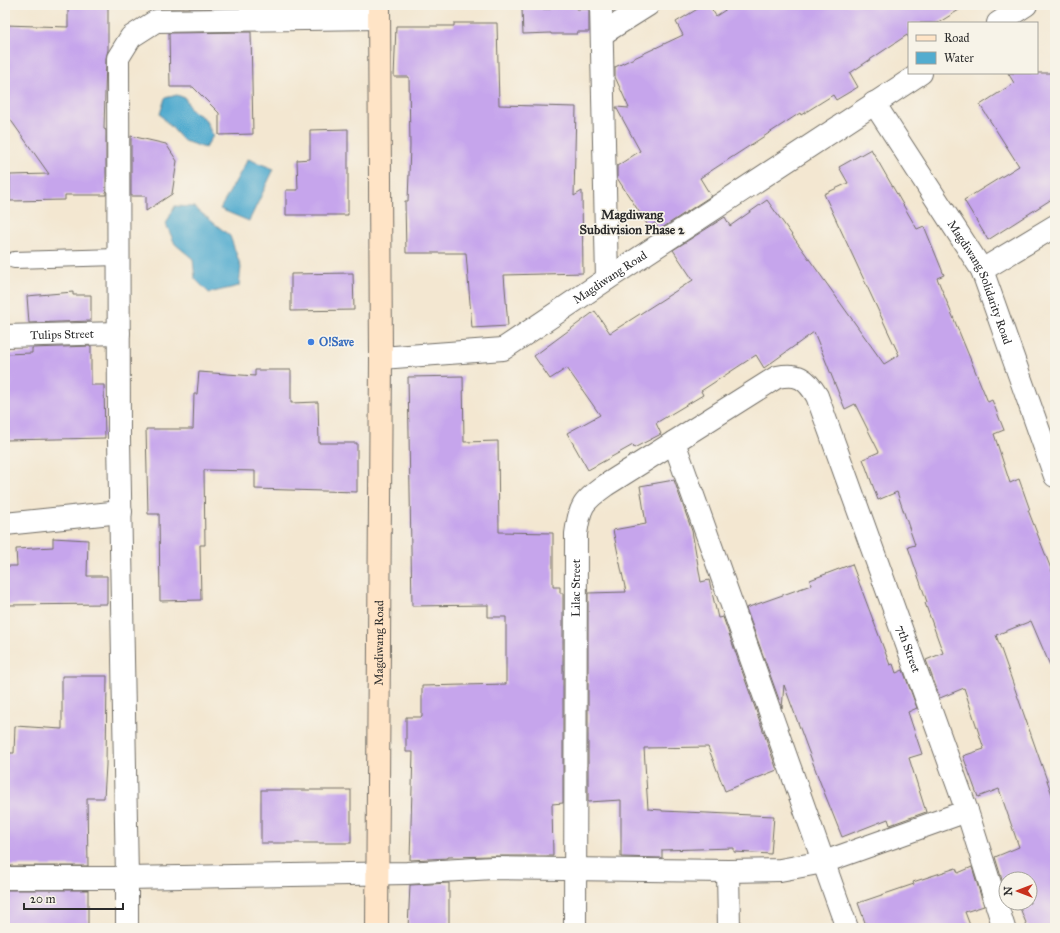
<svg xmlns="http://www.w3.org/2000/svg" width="1060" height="933" font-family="'IM FELL Great Primer',serif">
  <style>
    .water { fill: #52accf; stroke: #3e6c7d }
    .building { fill: #c6a5ec }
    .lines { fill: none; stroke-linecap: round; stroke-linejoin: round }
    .service-casing { stroke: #716d65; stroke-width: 18 }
    .minor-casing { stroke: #716d65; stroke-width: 24 }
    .tertiary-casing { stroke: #716d65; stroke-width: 24 }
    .secondary-casing { stroke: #716d65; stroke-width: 24 }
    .service { stroke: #fff; stroke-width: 16 }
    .minor { stroke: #fff; stroke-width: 22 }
    .tertiary { stroke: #fff; stroke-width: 22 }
    .secondary { stroke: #ffe4c6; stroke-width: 22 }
    .shop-dot { fill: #3f7fe0; stroke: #f7f3e8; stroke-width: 1.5 }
    .labels { text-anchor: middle; stroke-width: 3.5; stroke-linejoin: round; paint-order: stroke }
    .street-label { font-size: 12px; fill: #2b2b2b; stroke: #f7f3e8 }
    .shop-label { font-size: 12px; font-weight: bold; fill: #366cbe; stroke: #f7f3e8; text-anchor: start }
    .neighbourhood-label { font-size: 13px; font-weight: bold; fill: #2b2b2b; stroke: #f7f3e8 }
  </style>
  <rect width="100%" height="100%" fill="#f7f3e8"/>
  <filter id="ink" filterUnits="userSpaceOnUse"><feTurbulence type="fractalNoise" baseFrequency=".025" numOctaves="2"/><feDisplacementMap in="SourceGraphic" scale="8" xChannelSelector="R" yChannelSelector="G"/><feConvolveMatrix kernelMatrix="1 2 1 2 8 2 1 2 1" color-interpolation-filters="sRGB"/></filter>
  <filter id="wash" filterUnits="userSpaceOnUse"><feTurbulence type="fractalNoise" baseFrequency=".012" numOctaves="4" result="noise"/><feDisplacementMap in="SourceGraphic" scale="16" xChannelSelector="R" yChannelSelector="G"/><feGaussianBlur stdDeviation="0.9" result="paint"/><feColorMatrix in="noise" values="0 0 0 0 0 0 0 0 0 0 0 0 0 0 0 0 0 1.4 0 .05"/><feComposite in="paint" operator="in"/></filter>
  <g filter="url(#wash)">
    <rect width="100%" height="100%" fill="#f3e7d1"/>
    <!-- water -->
    <g class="water">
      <polygon points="177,95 185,98 191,110 205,119 213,136 205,148 184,141 163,118 160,114 165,98"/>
      <polygon points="248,159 274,169 249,221 220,209"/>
      <polygon points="175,206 194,207 230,236 241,267 239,286 209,293 195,279 193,259 175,244 166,224"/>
    </g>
    <g id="blocks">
      <!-- building -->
      <g class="building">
        <polygon points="68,5 108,5 108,50 106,58 104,129 106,130 106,195 65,195 65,200 10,201 10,175 49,174 5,112 5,25 68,27"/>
        <polygon points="169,5 251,5 251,7 169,8"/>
        <polygon points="551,5 577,5 577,9 589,9 589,32 577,32 577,34 551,34 551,33 523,34 522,9 551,9"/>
        <polygon points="704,5 709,5 716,16 733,5 967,5 938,23 909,23 909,38 907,35 850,73 858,87 836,100 833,95 801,115 800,113 700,178 711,196 659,230 655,223 649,227 617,178 617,166 640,151 616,107 629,108 615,77 615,67 683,35 676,22"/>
        <polygon points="454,23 497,23 499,105 576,107 574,196 582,191 583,273 504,275 508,326 472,328 466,253 406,253 405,201 408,201 410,146 409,77 394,77 396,26 454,26"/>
        <polygon points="251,32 253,134 219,135 219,113 193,87 170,87 169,33"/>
        <polygon points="1008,73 1055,73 1055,197 988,240 964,200 1019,166 980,105 1014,83"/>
        <polygon points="348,129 348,215 286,215 286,190 298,190 297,160 310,159 310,130"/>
        <polygon points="131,136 166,144 177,161 172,194 146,211 146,196 131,196"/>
        <polygon points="871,149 917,229 924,226 944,275 937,278 988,402 992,400 1004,430 994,434 1010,483 1019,479 1030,510 1028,510 1055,579 1055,677 1031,621 996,635 1055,803 1055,928 1028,928 1018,903 1030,903 1030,879 1006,879 1006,893 995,857 1019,847 999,789 978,797 963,756 984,749 964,688 940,698 926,660 943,653 925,603 927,602 908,547 915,545 897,492 878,500 863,459 879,452 855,404 845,409 814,332 764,368 756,355 701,391 703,395 656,423 661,434 634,448 633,445 588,470 567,433 600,415 567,368 550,379 534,356 595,311 610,333 693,280 673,250 725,217 730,226 767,200 884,364 899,355 824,194 848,183 839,167"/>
        <polygon points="353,273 354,310 291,311 291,274"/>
        <polygon points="73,292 73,295 91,295 91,321 29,323 27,296"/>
        <polygon points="91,346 91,385 104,385 105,438 6,440 5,354 32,353 32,348"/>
        <polygon points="255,370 291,370 291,403 318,402 319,443 357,443 357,492 255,489 255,471 204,470 205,545 200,545 201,600 160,601 159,514 148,514 146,429 193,429 194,394 197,394 199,372 255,376"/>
        <polygon points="463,376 464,442 498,441 499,532 553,533 553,587 560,587 560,593 563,593 563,803 552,804 553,856 492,856 448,857 448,858 410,860 413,752 406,752 406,717 422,717 422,686 506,684 506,617 488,617 488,605 412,606 408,377"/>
        <polygon points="674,480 692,531 701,582 709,580 718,618 723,617 777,770 725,791 708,747 644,748 648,809 662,810 662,811 774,816 771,854 734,852 734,848 662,850 662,858 621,857 621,800 588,802 588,593 626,592 613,530 646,524 640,486"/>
        <polygon points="53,538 88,540 87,576 107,576 107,604 5,605 5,566 17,566 16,549 53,547"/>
        <polygon points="852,564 890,665 893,664 896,673 903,670 917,708 908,712 922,754 909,758 926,812 890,825 888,819 842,837 820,782 784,685 782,708 746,608 811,585 810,580"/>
        <polygon points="62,676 107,676 106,765 104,798 87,798 88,866 5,866 5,753 14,753 15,726 62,729"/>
        <rect x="261" y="790" width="90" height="53"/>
        <polygon points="972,867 984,906 965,912 971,928 867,928 858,903 914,884 913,882 956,868 958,873"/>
        <polygon points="449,883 449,928 408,928 410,885"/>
        <rect x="5" y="890" width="83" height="38"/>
      </g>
    </g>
  </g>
  <g filter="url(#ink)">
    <use href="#blocks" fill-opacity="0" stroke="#716d65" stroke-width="1"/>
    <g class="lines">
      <!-- service casing -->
      <g class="service-casing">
        <polyline id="service" points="14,260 118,257"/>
      </g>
      <!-- minor casing -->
      <g class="minor-casing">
        <g id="minor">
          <polyline points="601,5 607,279"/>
          <polyline points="602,34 648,5"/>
          <polyline points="982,270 1055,226"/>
          <path id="s1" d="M5,336L119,333"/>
          <polyline points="674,442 847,928"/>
          <polyline points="5,524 121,512"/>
          <polyline points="728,871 729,928"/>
          <polyline points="5,878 127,878 407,873 493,868 728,871 780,870 824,862 967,811"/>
          <polyline points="127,928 127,878 119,439 118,58 131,37 156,21 379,18"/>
          <path id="s2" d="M575,928L576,534C580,506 582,502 606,485L777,377C798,373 806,378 817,396L967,811L1004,928"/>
        </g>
      </g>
      <!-- tertiary casing -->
      <g class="tertiary-casing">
        <g id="tertiary">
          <polyline points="998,23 1026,5"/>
          <path id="s3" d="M874,103L982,270L1055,476"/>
          <path id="s4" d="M381,358L503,349L607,279L921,73"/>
        </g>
      </g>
      <!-- secondary casing -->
      <g class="secondary-casing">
        <g id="secondary">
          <path id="s5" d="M377,928L381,358L379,5"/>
        </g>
      </g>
      <!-- service -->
      <use href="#service" class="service"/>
      <!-- minor -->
      <use href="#minor" class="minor"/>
      <!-- tertiary -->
      <use href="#tertiary" class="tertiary"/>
      <!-- secondary -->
      <use href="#secondary" class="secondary"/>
    </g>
  </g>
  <!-- markers -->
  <circle class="shop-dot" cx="311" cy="342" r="4"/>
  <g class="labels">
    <!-- street labels -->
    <g class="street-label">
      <text dy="4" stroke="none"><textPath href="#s4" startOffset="251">Magdiwang Road</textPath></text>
      <text dy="4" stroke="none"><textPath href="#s3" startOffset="209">Magdiwang Solidarity Road</textPath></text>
      <text dy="4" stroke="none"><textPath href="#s1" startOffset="57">Tulips Street</textPath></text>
      <text dy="4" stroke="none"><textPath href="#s2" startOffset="340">Lilac Street</textPath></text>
      <text dy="4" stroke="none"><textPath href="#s5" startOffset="285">Magdiwang Road</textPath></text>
      <text dy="4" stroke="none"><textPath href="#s2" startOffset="974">7th Street</textPath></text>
    </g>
    <!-- shop labels -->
    <g class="shop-label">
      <text x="319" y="346">O!Save</text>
    </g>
    <!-- neighbourhood labels -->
    <g class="neighbourhood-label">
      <text x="632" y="219">Magdiwang<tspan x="632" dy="15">Subdivision Phase 2</tspan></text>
    </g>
  </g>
  <!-- margin -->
  <rect width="1060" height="933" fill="none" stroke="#f7f3e8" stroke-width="20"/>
  <!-- legend -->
  <rect x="908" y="22" width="130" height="52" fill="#f7f3e8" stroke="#a5a39c"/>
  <rect x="916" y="35" width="20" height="6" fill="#ffe4c6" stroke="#a5a39c"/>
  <text x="944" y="42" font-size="12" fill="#2b2b2b">Road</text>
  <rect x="916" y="52" width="20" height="12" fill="#52accf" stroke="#a5a39c"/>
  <text x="944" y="62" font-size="12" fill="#2b2b2b">Water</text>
  <!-- north arrow -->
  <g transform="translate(1018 891) rotate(270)"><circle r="19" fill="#f7f3e8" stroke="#a5a39c"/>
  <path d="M0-3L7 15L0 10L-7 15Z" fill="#c8321e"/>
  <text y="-6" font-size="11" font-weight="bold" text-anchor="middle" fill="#2b2b2b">N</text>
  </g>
  <!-- scale -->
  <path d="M24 903v6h99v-6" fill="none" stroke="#2b2b2b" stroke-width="2"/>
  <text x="30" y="903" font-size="12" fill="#2b2b2b" stroke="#f7f3e8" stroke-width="3" paint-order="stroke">20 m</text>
</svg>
